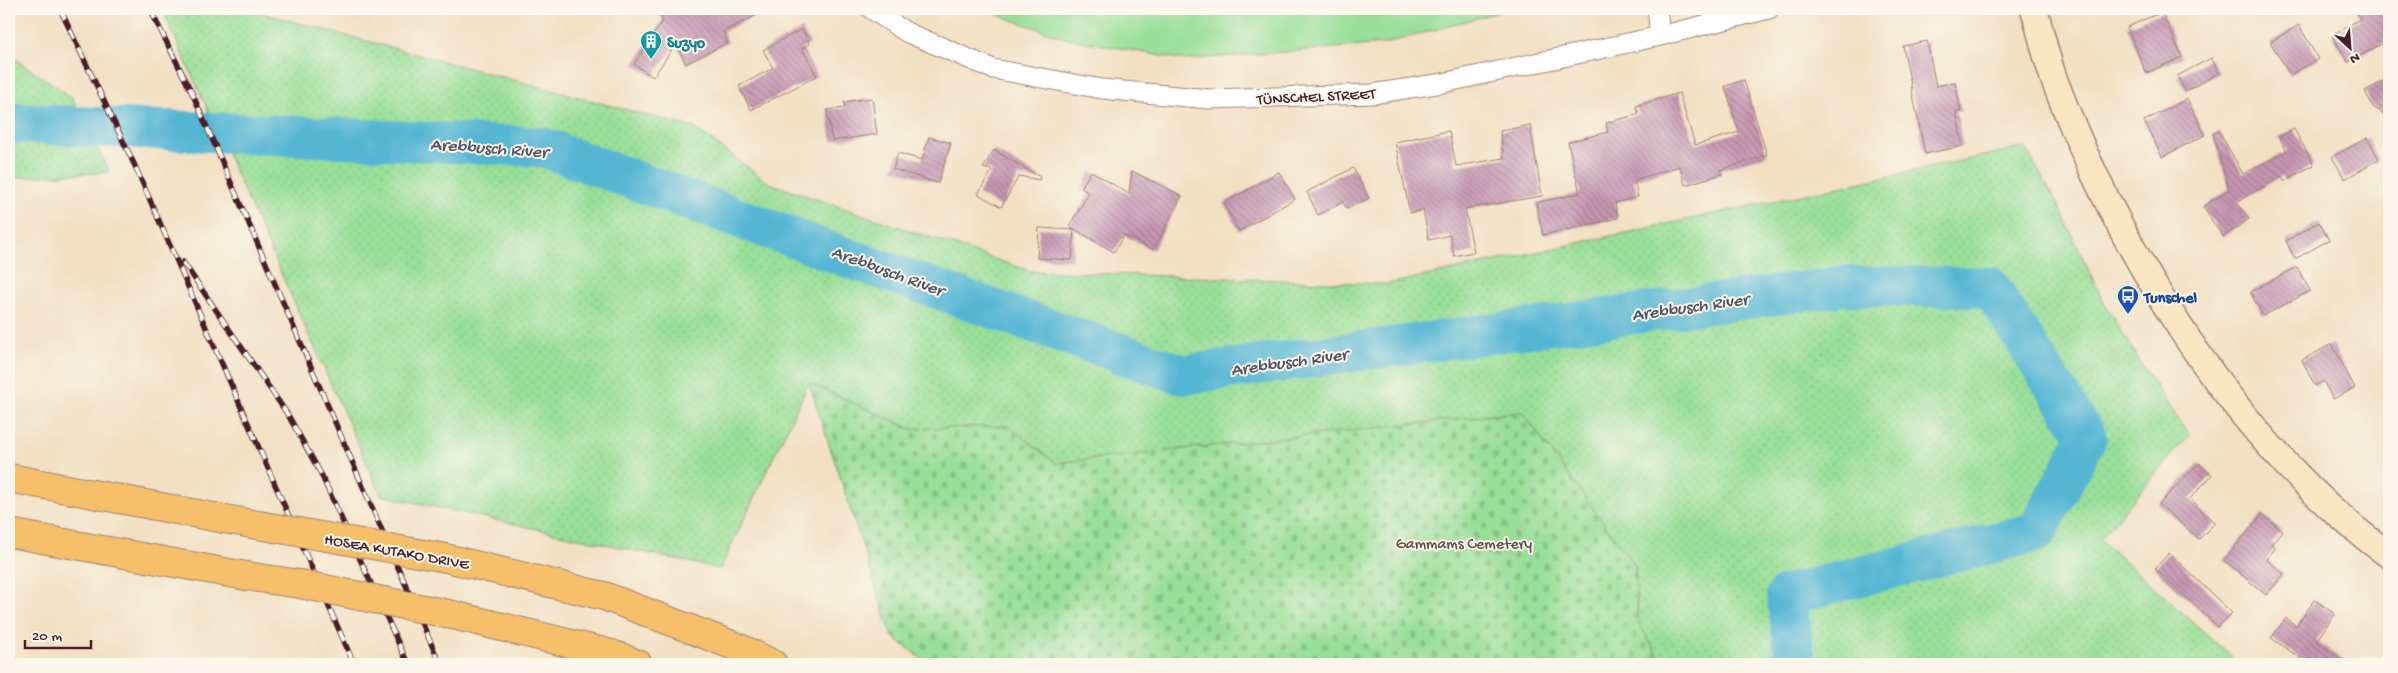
<svg xmlns="http://www.w3.org/2000/svg" width="2398" height="673" font-family="'Gochi Hand',sans-serif">
  <style>
    .grass { fill: url(#grass-dots); stroke: #727f62 }
    .cemetery { fill: url(#cemetery-stones); stroke: #727f62 }
    .garden { fill: #99df98; stroke: #727f62 }
    .lines { fill: none; stroke-linecap: round; stroke-linejoin: round }
    .river { stroke: #55b6d4; stroke-width: 40 }
    .building { fill: url(#building-back-hatch) }
    .street-casing { stroke: #9e8076; stroke-width: 21 }
    .secondary-casing { stroke: #9e8076; stroke-width: 29 }
    .primary-casing { stroke: #9e8076; stroke-width: 30 }
    .street { stroke: #fff; stroke-width: 19 }
    .secondary { stroke: #fbe6c4; stroke-width: 26 }
    .primary { stroke: #f6c06b; stroke-width: 28 }
    .rail-casing { stroke: #4a1f2b; stroke-width: 5.5 }
    .rail { stroke: #fbf7ec; stroke-width: 4; stroke-dasharray: 11; stroke-linecap: butt }
    .primary-bridge-casing { stroke: #9e8076; stroke-width: 30; stroke-linecap: butt }
    .primary-bridge { stroke: #f6c06b; stroke-width: 28 }
    .labels { text-anchor: middle; stroke-width: 4; stroke-linejoin: round; paint-order: stroke }
    .culture-label { font-size: 16px; font-weight: bold; fill: #0d838f; stroke: #fbf7ec; text-anchor: start }
    .street-label { font-size: 16px; fill: #4a1f2b; stroke: #fbf7ec }
    .transit-label { font-size: 16px; font-weight: bold; fill: #164399; stroke: #fbf7ec; text-anchor: start }
    .park-label { font-size: 16px; fill: #5e4f46; stroke: #fbf7ec }
    .water-label { font-size: 18px; font-style: italic; fill: #4e5466; stroke: #fbf7ec }
  </style>
  <defs>
    <pattern id="grass-dots" width="8" height="8" patternUnits="userSpaceOnUse" patternTransform="scale(1.25)"><rect width="8" height="8" fill="#99df98"/><path d="M2 2h.1M6 6h.1" fill="none" stroke="#85bf83" stroke-width="1.8" stroke-linecap="round"/></pattern>
    <pattern id="cemetery-stones" width="16" height="16" patternUnits="userSpaceOnUse" patternTransform="scale(1.25)"><rect width="16" height="16" fill="#99df98"/><path d="M2 7V4a2 2 0 0 1 4 0v3zM10 15v-3a2 2 0 0 1 4 0v3z" fill="#85bf83"/></pattern>
    <pattern id="building-back-hatch" width="6" height="6" patternUnits="userSpaceOnUse" patternTransform="scale(1.25)"><rect width="6" height="6" fill="#c595b1"/><path d="M-1 5l2 2M0 0l6 6M5-1l2 2" fill="none" stroke="#a27990"/></pattern>
  </defs>
  <rect width="100%" height="100%" fill="#fbf7ec"/>
  <filter id="ink" filterUnits="userSpaceOnUse"><feTurbulence type="fractalNoise" baseFrequency=".02" numOctaves="2"/><feDisplacementMap in="SourceGraphic" scale="10" xChannelSelector="R" yChannelSelector="G"/><feConvolveMatrix kernelMatrix="1 2 1 2 8 2 1 2 1" color-interpolation-filters="sRGB"/></filter>
  <filter id="wash" filterUnits="userSpaceOnUse"><feTurbulence type="fractalNoise" baseFrequency=".0096" numOctaves="4" result="noise"/><feDisplacementMap in="SourceGraphic" scale="20" xChannelSelector="R" yChannelSelector="G"/><feGaussianBlur stdDeviation="1.12" result="paint"/><feColorMatrix in="noise" values="0 0 0 0 0 0 0 0 0 0 0 0 0 0 0 0 0 1.4 0 .05"/><feComposite in="paint" operator="in"/></filter>
  <g filter="url(#wash)">
    <rect width="100%" height="100%" fill="#f2e0c2"/>
    <!-- grass -->
    <g class="grass">
      <polygon points="162,9 246,9 695,128 769,183 1030,271 1388,284 2025,147 2060,209 2104,303 2146,372 2189,435 2100,539 2240,664 1663,664 1638,622 1635,566 1522,412 1056,463 1008,426 911,429 809,383 720,569 381,495"/>
      <polygon points="9,55 72,97 109,172 9,178"/>
    </g>
    <!-- cemetery -->
    <polygon class="cemetery" points="809,383 911,429 1008,426 1056,463 1522,412 1635,566 1638,622 1663,664 928,664 892,636"/>
    <!-- garden -->
    <polygon class="garden" points="981,9 1509,9 1384,44 1184,60 1065,38"/>
    <g class="lines">
      <!-- river -->
      <polyline class="river" points="9,123 543,147 862,263 1183,375 1843,286 1990,287 2087,437 2037,532 1786,595 1796,664"/>
    </g>
    <g id="blocks">
      <!-- building -->
      <g class="building">
        <polygon points="655,9 769,9 723,32 728,42 686,64 676,44 653,77 634,64 663,20"/>
        <polygon points="2355,9 2385,9 2389,17 2389,40 2348,62 2332,35 2360,19"/>
        <polygon points="2162,12 2182,57 2146,73 2127,27"/>
        <polygon points="2299,25 2318,59 2290,75 2270,42"/>
        <polygon points="802,29 810,44 802,48 817,76 751,110 739,86 773,68 763,50"/>
        <polygon points="1927,41 1936,86 1955,82 1961,111 1956,112 1963,146 1925,154 1903,46"/>
        <polygon points="2211,58 2219,73 2186,91 2177,76"/>
        <polygon points="2389,78 2389,117 2373,107 2365,91"/>
        <polygon points="1744,80 1767,155 1720,170 1722,174 1685,185 1680,166 1634,180 1638,197 1615,203 1618,218 1543,235 1536,203 1580,193 1568,142 1608,132 1606,123 1639,114 1636,106 1679,93 1695,145 1739,132 1725,86"/>
        <polygon points="872,98 877,134 832,141 827,110 845,108 844,102"/>
        <polygon points="2187,99 2205,135 2162,157 2144,121"/>
        <polygon points="1530,125 1542,196 1465,209 1474,252 1454,256 1450,235 1429,240 1423,210 1410,213 1395,142 1449,131 1456,166 1504,158 1500,131"/>
        <polygon points="2294,129 2314,165 2284,181 2282,176 2237,202 2249,219 2223,237 2203,207 2229,189 2213,134 2219,131 2243,174 2287,151 2279,137"/>
        <polygon points="929,137 951,143 938,183 893,169 898,153 922,160"/>
        <polygon points="2367,138 2379,159 2345,179 2332,157"/>
        <polygon points="994,150 1040,177 1039,180 1019,176 1001,207 978,194 992,170 983,168"/>
        <polygon points="1353,168 1369,198 1347,209 1343,202 1318,215 1307,192"/>
        <polygon points="1091,171 1129,194 1132,171 1182,196 1153,250 1124,235 1114,252 1069,226 1089,193 1081,188"/>
        <polygon points="1279,172 1295,199 1239,231 1224,203"/>
        <polygon points="2319,222 2329,240 2295,259 2286,241"/>
        <polygon points="1039,228 1074,230 1072,260 1037,258"/>
        <polygon points="2297,267 2310,291 2263,316 2250,292"/>
        <polygon points="2332,344 2355,388 2333,399 2323,381 2315,386 2302,360"/>
        <polygon points="2199,463 2212,475 2190,499 2215,523 2199,539 2159,504"/>
        <polygon points="2262,514 2282,531 2271,544 2276,548 2266,559 2284,574 2266,595 2224,560"/>
        <polygon points="2169,553 2232,613 2218,627 2155,568"/>
        <polygon points="2315,600 2335,614 2316,641 2348,664 2309,664 2271,638 2286,618 2296,626"/>
      </g>
    </g>
  </g>
  <g filter="url(#ink)">
    <use href="#blocks" fill-opacity="0" stroke="#9e8076" stroke-width="1"/>
    <g class="lines">
      <!-- street casing -->
      <g class="street-casing">
        <g id="street">
          <polyline points="871,9 906,32 993,69 1102,89 1209,99 1372,94 1443,83 1660,36 1769,9"/>
          <polyline points="1657,9 1660,36"/>
        </g>
      </g>
      <!-- secondary casing -->
      <g class="secondary-casing">
        <path id="secondary" d="M2034,9C2041,33 2046,58 2055,82C2121,254 2237,446 2389,555"/>
      </g>
      <!-- primary casing -->
      <g class="primary-casing">
        <g id="primary">
          <polyline points="9,478 224,519"/>
          <polyline points="9,533 246,576"/>
          <polyline points="446,558 604,596 740,648 773,664"/>
          <polyline points="453,615 612,654 638,664"/>
        </g>
      </g>
      <!-- street -->
      <use href="#street" class="street"/>
      <!-- secondary -->
      <use href="#secondary" class="secondary"/>
      <!-- primary -->
      <use href="#primary" class="primary"/>
      <!-- rail casing -->
      <g class="rail-casing">
        <g id="rail">
          <polyline points="60,9 135,166 354,664"/>
          <polyline points="150,9 193,95 440,664"/>
          <polyline points="183,262 288,415 321,474 408,664"/>
        </g>
      </g>
      <!-- rail -->
      <use href="#rail" class="rail"/>
      <!-- primary-bridge casing -->
      <g class="primary-bridge-casing">
        <g id="primary-bridge">
          <polyline points="224,519 446,558"/>
          <polyline points="246,576 300,584 453,615"/>
        </g>
      </g>
      <!-- primary-bridge -->
      <use href="#primary-bridge" class="primary-bridge"/>
    </g>
  </g>
  <!-- icons -->
  <defs>
    <g id="building-pin" transform="scale(1.125)"><path d="M0 17L-7.5 6A9.5 9.5 0 1 1 7.5 6Z" fill="#0f9aa8" stroke="#fbf7ec"/><path d="M-4-6H4V6H1V3H-1V6H-4ZM-2.5-4.3h1.7v1.8h-1.7ZM.8-4.3h1.7v1.8H.8ZM-2.5-1h1.7V.8h-1.7ZM.8-1h1.7V.8H.8Z" fill="#fff"/></g>
    <g id="bus-pin" transform="scale(1.125)"><path d="M0 17L-7.5 6A9.5 9.5 0 1 1 7.5 6Z" fill="#1a4fb4" stroke="#fbf7ec"/><path d="M-5-6H5V4H4V6H2V4H-2V6H-4V4H-5ZM-3.5-4V0h7V-4ZM-3.5 1.2v1.5H-2V1.2ZM2 1.2v1.5H3.5V1.2Z" fill="#fff"/></g>
  </defs>
  <g fill-rule="evenodd">
    <use href="#building-pin" x="651" y="41"/>
    <use href="#bus-pin" x="2128" y="296"/>
  </g>
  <g class="labels">
    <!-- culture labels -->
    <g class="culture-label">
      <text x="667" y="47">Suzyo</text>
    </g>
    <!-- street labels -->
    <g class="street-label">
      <text transform="translate(1316 95) rotate(-3)" y="6">TÜNSCHEL STREET</text>
      <text transform="translate(397 550) rotate(10)" y="6">HOSEA KUTAKO DRIVE</text>
    </g>
    <!-- transit labels -->
    <g class="transit-label">
      <text x="2144" y="302">Tunschel</text>
    </g>
    <!-- park labels -->
    <g class="park-label">
      <text x="1464" y="548">Gammams Cemetery</text>
    </g>
    <!-- water labels -->
    <g class="water-label">
      <text transform="translate(489 147) rotate(4)" y="6">Arebbusch River</text>
      <text transform="translate(888 270) rotate(20)" y="6">Arebbusch River</text>
      <text transform="translate(1690 306) rotate(-8)" y="6">Arebbusch River</text>
      <text transform="translate(1289 361) rotate(-8)" y="6">Arebbusch River</text>
    </g>
  </g>
  <!-- margin -->
  <rect width="2398" height="673" fill="none" stroke="#fbf7ec" stroke-width="30"/>
  <!-- north arrow -->
  <g transform="translate(2350 48) rotate(154)" stroke="#fbf7ec" stroke-width="4" paint-order="stroke">
  <path d="M0-4L9 19L0 12L-9 19Z" fill="#4a1f2b"/>
  <text y="-8" font-size="14" font-weight="bold" text-anchor="middle" fill="#4a1f2b">N</text>
  </g>
  <!-- scale -->
  <path d="M25 640v8h66v-8" fill="none" stroke="#4a1f2b" stroke-width="2.5"/>
  <text x="32" y="640" font-size="15" fill="#4a1f2b" stroke="#fbf7ec" stroke-width="4" paint-order="stroke">20 m</text>
</svg>
